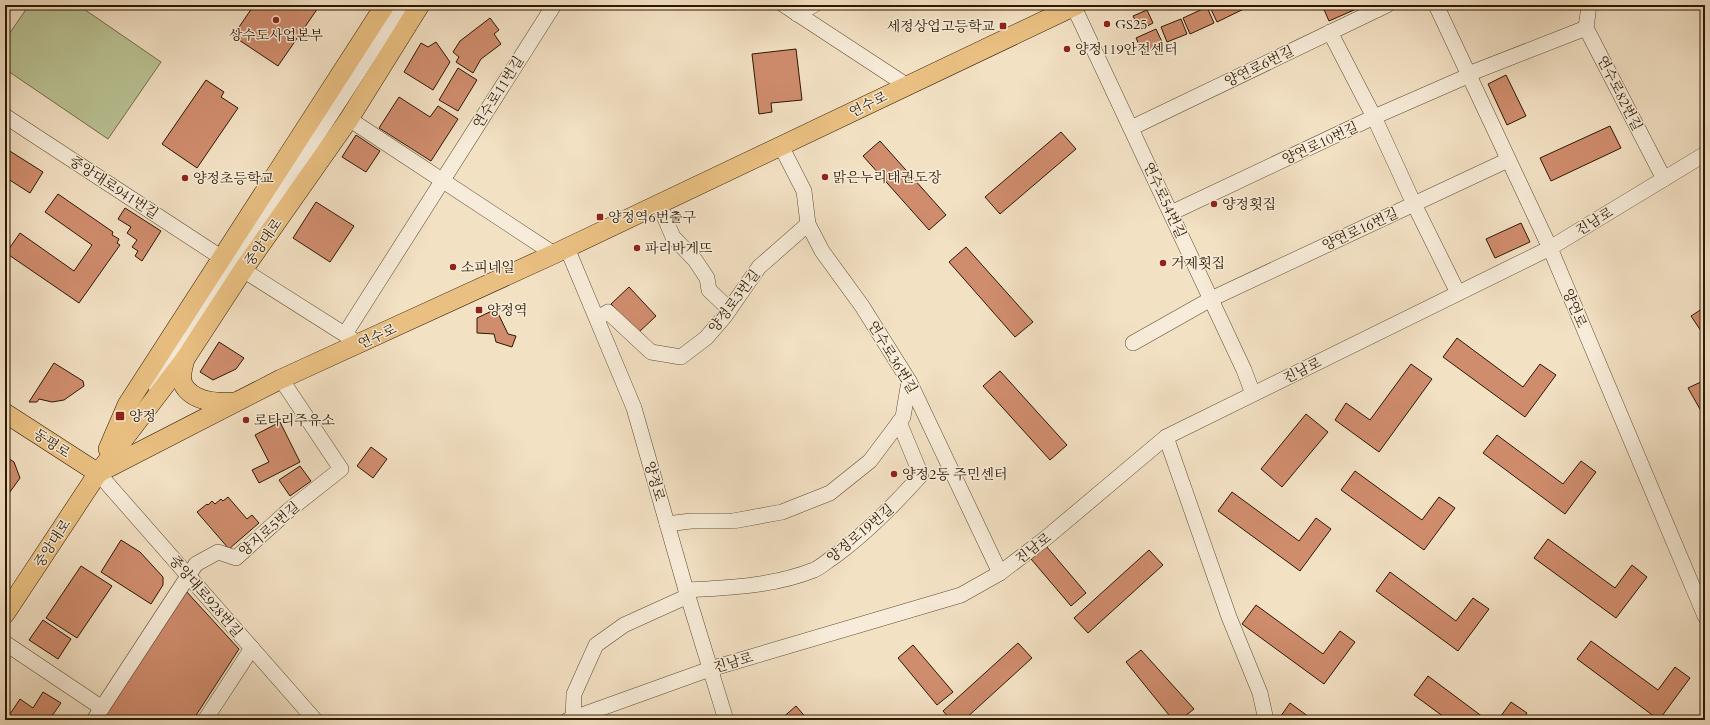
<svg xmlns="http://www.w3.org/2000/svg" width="1710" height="725" font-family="Cardo,'Noto Serif KR',serif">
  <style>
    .green { fill: #bac395; stroke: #736e4a }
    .building { fill: #d08d6e; stroke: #2c1800 }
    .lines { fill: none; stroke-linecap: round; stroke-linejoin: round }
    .minor-casing { stroke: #5e4a31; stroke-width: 16 }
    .major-casing { stroke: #2c1800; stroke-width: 20 }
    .minor { stroke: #f7ecd9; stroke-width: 15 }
    .major { stroke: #eac082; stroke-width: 19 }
    .poi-dot { fill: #8f2418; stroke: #f7ecd9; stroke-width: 1.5 }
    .labels { text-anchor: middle; stroke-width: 3; stroke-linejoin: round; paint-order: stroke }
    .poi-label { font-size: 14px; fill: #2c1800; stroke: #f7ecd9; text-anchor: start }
    .street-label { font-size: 14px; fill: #2c1800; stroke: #f7ecd9 }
  </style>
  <rect width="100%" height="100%" fill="#f3e1c4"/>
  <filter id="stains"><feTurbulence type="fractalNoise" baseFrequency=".005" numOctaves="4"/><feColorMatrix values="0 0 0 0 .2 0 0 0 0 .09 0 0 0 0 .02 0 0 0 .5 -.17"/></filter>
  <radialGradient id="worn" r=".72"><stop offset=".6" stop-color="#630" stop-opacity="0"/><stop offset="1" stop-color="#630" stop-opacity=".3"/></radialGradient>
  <!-- green -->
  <polygon class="green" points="29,5 78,5 161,62 108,139 5,69 5,40"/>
  <!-- building -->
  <g class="building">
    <polygon points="254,5 320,5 278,66 233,36"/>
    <polygon points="1209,5 1252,5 1217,22"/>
    <polygon points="1322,5 1351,5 1354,10 1329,21"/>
    <polygon points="1207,7 1214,23 1190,34 1183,18"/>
    <polygon points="1147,10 1153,23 1140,30 1133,16"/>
    <polygon points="490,18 499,30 494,34 501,44 481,59 473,73 456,62 459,57 453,52 460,41"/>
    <polygon points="1181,19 1187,34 1167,42 1161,27"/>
    <polygon points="1156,29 1163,44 1143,53 1136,38"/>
    <polygon points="436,42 450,62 433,90 404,72 421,43 428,47"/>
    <polygon points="796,49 802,100 771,103 772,112 759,114 752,54"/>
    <polygon points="458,68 477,80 458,111 439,100"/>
    <polygon points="1506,75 1526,116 1507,125 1488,84"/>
    <polygon points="206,80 224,92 221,97 238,108 197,168 162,144"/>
    <polygon points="399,97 430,117 438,106 458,119 431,161 379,128"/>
    <polygon points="1610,126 1621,148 1551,181 1540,158"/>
    <polygon points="1061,132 1076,149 1000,214 985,197"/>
    <polygon points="356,135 380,151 366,172 342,157"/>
    <polygon points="880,141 946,215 929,230 863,156"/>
    <polygon points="5,148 43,172 30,193 5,177"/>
    <polygon points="58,194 113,232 112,235 119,239 117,243 120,245 79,303 6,253 20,233 74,271 92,245 45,212"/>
    <polygon points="316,202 354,226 330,262 293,238"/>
    <polygon points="125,208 161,231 142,261 135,256 138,251 132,247 137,240 127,233 131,227 118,219"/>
    <polygon points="1521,223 1530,242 1495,258 1486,239"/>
    <polygon points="966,247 1033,322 1015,337 949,262"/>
    <polygon points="629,287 656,316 638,333 611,304"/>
    <polygon points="1705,307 1705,337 1691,316"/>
    <polygon points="496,309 508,334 516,336 512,347 496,342 494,334 477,333 477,318"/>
    <polygon points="1457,338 1523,387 1540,364 1556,375 1525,417 1443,357"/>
    <polygon points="219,342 244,358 236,369 213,380 200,372"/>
    <polygon points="54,363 83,381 84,386 64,400 52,402 39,399 37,402 29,402"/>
    <polygon points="1411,364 1432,379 1379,452 1335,420 1346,403 1370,420"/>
    <polygon points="1000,371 1067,445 1050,460 983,386"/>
    <polygon points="1705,380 1705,418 1688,388"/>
    <polygon points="1306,414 1328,432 1282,487 1261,469"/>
    <polygon points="280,422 300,462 259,483 252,470 269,462 255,435"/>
    <polygon points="1497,435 1563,484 1581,461 1596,472 1565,514 1483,453"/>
    <polygon points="371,447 387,459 373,478 357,466"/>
    <polygon points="5,456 14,462 20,478 7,496 5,495"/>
    <polygon points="300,466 311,481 290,496 279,480"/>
    <polygon points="1355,471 1422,520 1439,497 1455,508 1424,550 1341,490"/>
    <polygon points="1232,492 1299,541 1316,518 1331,529 1300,571 1218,511"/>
    <polygon points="228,497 247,519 252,515 259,523 229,549 197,512 207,504 208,505 212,501 215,504 221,499 223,501"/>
    <polygon points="1548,539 1615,588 1632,565 1647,577 1616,618 1534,558"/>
    <polygon points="121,540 140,552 163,577 163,585 151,604 101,572"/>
    <polygon points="1046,546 1086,593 1071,606 1031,559"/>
    <polygon points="1149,550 1163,565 1088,633 1074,618"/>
    <polygon points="81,566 112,586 77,638 46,618"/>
    <polygon points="1390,572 1456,621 1473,598 1489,609 1458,651 1376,591"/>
    <polygon points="185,590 239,649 193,720 103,720"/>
    <polygon points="1256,605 1323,654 1340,631 1355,642 1324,684 1242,624"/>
    <polygon points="43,620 71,639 58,659 29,640"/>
    <polygon points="1591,641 1658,690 1675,667 1690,678 1659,720 1577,659"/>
    <polygon points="1018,643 1032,658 964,720 951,720 943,711"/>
    <polygon points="913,645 953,692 937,705 898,658"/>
    <polygon points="1141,650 1194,709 1180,720 1173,720 1126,662"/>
    <polygon points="1428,676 1487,720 1448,720 1414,695"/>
    <polygon points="43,692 61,703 49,720 6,720 20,699 33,708"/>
    <polygon points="1511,702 1527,713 1522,720 1498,720"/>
    <polygon points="1290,703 1313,720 1278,720"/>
    <polygon points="796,706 808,720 782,720 781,719"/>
  </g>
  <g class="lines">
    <!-- minor casing -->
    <g class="minor-casing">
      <g id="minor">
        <polyline points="784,5 906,85"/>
        <polyline points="1073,5 1244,370 1253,394"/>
        <polyline points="1436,5 1550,248 1705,616"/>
        <polyline points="1589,5 1586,28 1664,179"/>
        <polyline points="797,14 814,5"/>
        <polyline points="1330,32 1374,117 1414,204 1458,293"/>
        <polyline points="5,116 222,258"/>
        <polyline points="349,119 554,254"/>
        <polyline points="1131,128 1387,5"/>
        <polyline points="781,146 804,191 808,224 822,251 862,306 909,381 1000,573"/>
        <polyline points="659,204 673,237 695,260 707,278 709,290 729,309"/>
        <polyline points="1171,213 1374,117 1470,75 1476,71 1586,28"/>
        <polyline points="567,248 634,408 686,590 726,720"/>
        <polyline points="243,270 352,339"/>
        <polyline points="597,318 608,312 651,352 681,357 706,338 725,316 759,267 808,224"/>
        <polyline points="345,334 554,5"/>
        <polyline points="1133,343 1211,299 1508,160"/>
        <polyline points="155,385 402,5"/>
        <polyline points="1166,437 1229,617 1260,693 1266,720"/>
        <polyline points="104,464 98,473 315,720"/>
        <polyline points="667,524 691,521 733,521 782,512 830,493 870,461 903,417 909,381"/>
        <path d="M686,590C728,588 774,586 814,570C821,567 826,562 832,558C865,535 894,505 921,475L899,422"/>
        <polyline points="5,643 102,708"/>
        <polyline points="573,719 574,694 596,645 624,625 688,596"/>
        <polyline points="94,720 196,564 218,552 236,558 288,511 341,469 281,379"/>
        <polyline points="205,720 252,648"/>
        <polyline points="568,720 710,669 961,595 1000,573 1046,538 1166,437 1550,248 1705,154"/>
      </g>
    </g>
    <!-- major casing -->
    <g class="major-casing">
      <g id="major">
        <path d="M185,359C183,367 179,378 184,386C194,402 219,403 235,402"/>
        <polyline points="5,413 98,473"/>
        <polyline points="108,449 127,405 385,5"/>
        <polyline points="98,473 281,379 554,254 1077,5"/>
        <polyline points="5,614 98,473 185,359 243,270 349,119 420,5"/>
      </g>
    </g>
    <!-- minor -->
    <use href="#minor" class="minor"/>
    <!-- major -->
    <use href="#major" class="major"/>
  </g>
  <!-- markers -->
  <g class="poi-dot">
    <circle cx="276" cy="20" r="4"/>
    <circle cx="1107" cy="24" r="4"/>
    <rect x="999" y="22" width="8" height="8" rx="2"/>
    <circle cx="1067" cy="49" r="4"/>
    <circle cx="825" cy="177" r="4"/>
    <circle cx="185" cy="178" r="4"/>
    <circle cx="1214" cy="204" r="4"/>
    <rect x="596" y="213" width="8" height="8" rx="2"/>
    <circle cx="637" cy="248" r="4"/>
    <circle cx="1163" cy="263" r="4"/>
    <circle cx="453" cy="267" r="4"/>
    <rect x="475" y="306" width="8" height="8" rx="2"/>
    <rect x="115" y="411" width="10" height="10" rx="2"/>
    <circle cx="246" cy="420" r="4"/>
    <circle cx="894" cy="474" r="4"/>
  </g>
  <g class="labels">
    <!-- poi labels -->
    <g class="poi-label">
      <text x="1115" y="29">GS25</text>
      <text x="995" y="31" text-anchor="end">세정상업고등학교</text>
      <text x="276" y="40" text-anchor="middle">상수도사업본부</text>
      <text x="1075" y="54">양정119안전센터</text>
      <text x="833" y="182">맑은누리태권도장</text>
      <text x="193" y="183">양정초등학교</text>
      <text x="1222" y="209">양정횟집</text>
      <text x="608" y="222">양정역6번출구</text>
      <text x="645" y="253">파리바게뜨</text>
      <text x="1171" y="268">거제횟집</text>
      <text x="461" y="272">소피네일</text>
      <text x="487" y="315">양정역</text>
      <text x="129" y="421">양정</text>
      <text x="254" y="425">로타리주유소</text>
      <text x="902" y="479">양정2동 주민센터</text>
    </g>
    <!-- street labels -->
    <g class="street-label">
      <text transform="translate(1259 66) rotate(-26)" y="5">양연로6번길</text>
      <text transform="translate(498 92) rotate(-58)" y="5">연수로11번길</text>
      <text transform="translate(1620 93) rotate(63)" y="5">연수로82번길</text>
      <text transform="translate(868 104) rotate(-26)" y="5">연수로</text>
      <text transform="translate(1320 143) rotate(-25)" y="5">양연로10번길</text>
      <text transform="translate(114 187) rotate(33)" y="5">중앙대로941번길</text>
      <text transform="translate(1165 200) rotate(65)" y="5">연수로54번길</text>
      <text transform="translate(1594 221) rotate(-31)" y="5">진남로</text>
      <text transform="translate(1360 229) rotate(-25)" y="5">양연로16번길</text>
      <text transform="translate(263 242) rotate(-55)" y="5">중앙대로</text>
      <text transform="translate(734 301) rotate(-53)" y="5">양정로3번길</text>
      <text transform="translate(1575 308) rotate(67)" y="5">양연로</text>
      <text transform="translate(377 336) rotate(-25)" y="5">연수로</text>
      <text transform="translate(893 357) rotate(59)" y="5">연수로36번길</text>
      <text transform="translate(1302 370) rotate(-26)" y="5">진남로</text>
      <text transform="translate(52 443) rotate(33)" y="5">동평로</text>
      <text transform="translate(655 481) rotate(74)" y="5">양정로</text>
      <text transform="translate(269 529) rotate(-41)" y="5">양지로5번길</text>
      <text transform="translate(860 533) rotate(-40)" y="5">양정로19번길</text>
      <text transform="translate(52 543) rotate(-57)" y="5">중앙대로</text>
      <text transform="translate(1033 548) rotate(-38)" y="5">진남로</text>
      <text transform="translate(206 596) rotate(49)" y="5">중앙대로928번길</text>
      <text transform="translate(733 662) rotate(-16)" y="5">진남로</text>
    </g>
  </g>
  <!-- margin -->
  <rect width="1710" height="725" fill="none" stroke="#f3e1c4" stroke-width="20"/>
  <rect x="6" y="6" width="1698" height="713" fill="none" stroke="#2c1800" stroke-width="2"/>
  <rect x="10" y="10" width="1690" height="705" fill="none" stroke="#2c1800"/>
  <rect width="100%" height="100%" filter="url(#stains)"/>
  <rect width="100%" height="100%" fill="url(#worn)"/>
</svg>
